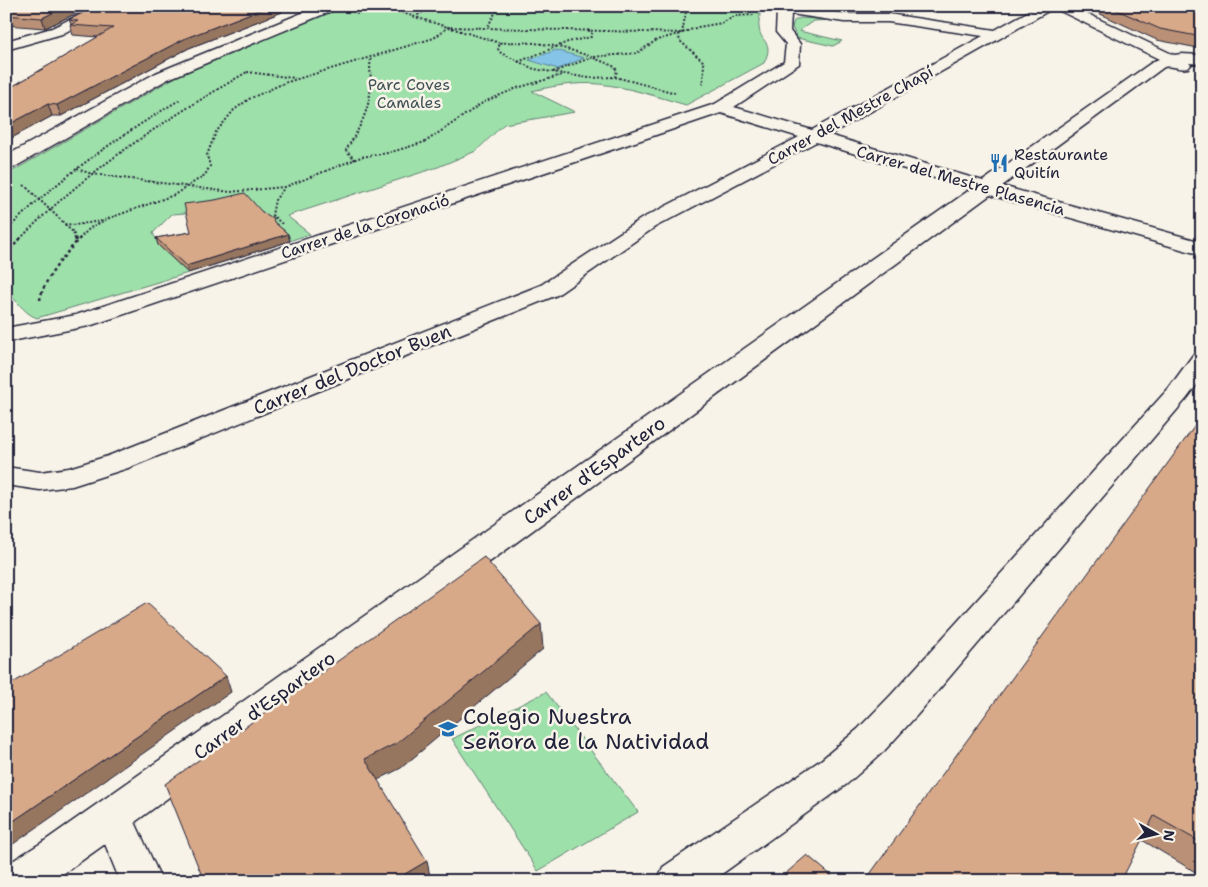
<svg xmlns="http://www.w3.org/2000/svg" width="1208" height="887" font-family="'Shantell Sans',sans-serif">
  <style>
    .green { fill: #9ee0aa; stroke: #608172 }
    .water { fill: #85c4e6; stroke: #5d83a2 }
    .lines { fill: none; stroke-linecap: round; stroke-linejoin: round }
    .minor-casing { stroke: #22223b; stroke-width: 3 }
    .path-far1 { stroke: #22223b; stroke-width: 2; stroke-dasharray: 2 2; stroke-linecap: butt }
    .path { stroke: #22223b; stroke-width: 2.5; stroke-dasharray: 3 3; stroke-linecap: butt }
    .minor { fill: #f7f3e8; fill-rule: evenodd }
    .wall { fill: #ba9176; stroke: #22223b }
    .shaded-wall { fill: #977660; stroke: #22223b }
    .building { fill: #d8a989; stroke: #22223b }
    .labels { text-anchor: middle; stroke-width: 5; stroke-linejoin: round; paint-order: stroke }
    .far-park-label { font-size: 16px; fill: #415257; stroke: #f7f3e8 }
    .far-street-label { font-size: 16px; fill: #22223b; stroke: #f7f3e8 }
    .far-poi-label { font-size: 16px; fill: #22223b; stroke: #f7f3e8; text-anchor: start }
    .street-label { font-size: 19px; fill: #22223b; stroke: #f7f3e8 }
    .near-poi-label { font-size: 22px; fill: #22223b; stroke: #f7f3e8; text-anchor: start }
  </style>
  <rect width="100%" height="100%" fill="#f7f3e8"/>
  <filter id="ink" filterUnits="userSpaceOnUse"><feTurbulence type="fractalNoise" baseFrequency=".02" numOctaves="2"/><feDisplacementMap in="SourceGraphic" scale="10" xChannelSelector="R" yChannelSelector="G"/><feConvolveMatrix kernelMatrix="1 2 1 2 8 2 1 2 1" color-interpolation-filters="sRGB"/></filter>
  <g filter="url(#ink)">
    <!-- green -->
    <g class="green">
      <path d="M345,6H750L760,14C760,18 758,24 759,27C760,44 775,40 764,63L686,105C658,97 628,87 599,84C577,82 553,86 532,91L575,112L504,124L476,151L438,167L287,216L310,234L289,241L186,213L172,214L153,233L159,245L188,273L37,318C23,313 18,300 6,292V175L179,75Z"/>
      <polygon points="800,18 835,20 813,21 799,31 842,41 833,46 797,38 792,27 794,21"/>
      <polygon points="546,692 638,812 538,871 452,739"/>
    </g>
    <!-- water -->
    <polygon class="water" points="556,50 584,58 558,69 529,60"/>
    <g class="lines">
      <!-- minor casing -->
      <g class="minor-casing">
        <g id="minor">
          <polygon points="97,6 114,6 62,34 6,50 6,41 52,28"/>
          <polygon points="319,6 337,6 336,9 168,79 13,168 6,169 6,156 156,73"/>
          <path d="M772,6H793L844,14H888L995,30L1038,6H1071L1174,55L1181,54L1202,55V64L1189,63L1191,65L1188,68C1179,70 1173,65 1164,67L1002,186L1202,242V255L990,195L135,822L162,881H120L105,844L53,881H6V865L46,840L971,189L816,142L655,227L557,295L128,468L72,486L40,490L6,485V467L40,472L69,468L108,456L541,285L641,219L799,137L721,113L89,326L6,342V328L76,315L715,104L784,62L786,44L776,32L777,11ZM1056,9L1159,59L1154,61L983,181L829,135L1050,10ZM791,14L844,22H888L983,36L812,130L734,107L799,64L800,44L790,31Z"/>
          <polygon points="1202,353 1202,378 1187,398 918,714 884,751 847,784 712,881 657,881 663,867 821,760 858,729 892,694 1169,388 1193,355"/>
        </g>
      </g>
      <!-- path-far1 -->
      <g class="path-far1">
        <polyline points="383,6 418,18"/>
        <polyline points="433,6 418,15 418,18 500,43 498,49 501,53 534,69 589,78 615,77 676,93"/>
        <polyline points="356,14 371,6"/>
        <polyline points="488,26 499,6"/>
        <polyline points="678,34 680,41 704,62 703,85"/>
        <path d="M500,43C541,39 578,50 615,67L617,71L615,77"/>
        <polyline points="518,62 568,42 591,37 592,34 588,30"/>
        <polyline points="247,72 295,78"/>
        <polyline points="553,72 593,57 637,53 657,40 682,33 687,6"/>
        <path d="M355,160L346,150C360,128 370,109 371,83C371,74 369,68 371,59"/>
        <polyline points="77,169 92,174 230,192 284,187"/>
        <polyline points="24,185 65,224 75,225 101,221"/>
        <polyline points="282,224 272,215 275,200 285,187 361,157 388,153 425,142 484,102 517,88 562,75"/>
        <polyline points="65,225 73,232 75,239"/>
        <path d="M6,231C58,178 118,137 181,99"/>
        <path d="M20,239C85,171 165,120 247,72"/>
        <polyline points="79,239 90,228 107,219 174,195 205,175 210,166 207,155 216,132 234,110 249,99 284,83 434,38 448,27 682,33 698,27 722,23 735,16 755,15"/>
      </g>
      <!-- path -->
      <g class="path">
        <polyline points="75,238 76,241"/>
        <polyline points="6,254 21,238"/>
        <path d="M40,300C43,280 66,253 80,238"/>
      </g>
      <!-- minor -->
      <use href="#minor" class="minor"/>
    </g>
    <!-- wall -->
    <g class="wall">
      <polygon points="6,6 92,6 45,28 6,25"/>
      <polygon points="1083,6 1202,6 1202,45 1198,48 1157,40"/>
      <polygon points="281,8 282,12 189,48 61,116 52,116 6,141 6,88 8,89 98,37 73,35 70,25 71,24 69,20"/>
      <polygon points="215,200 261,211 288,234 290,241 188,273 158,245 156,238 191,232"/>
      <polygon points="1202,416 1202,876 1142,840"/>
    </g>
    <!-- shaded-wall -->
    <g class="shaded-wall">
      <polygon points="6,6 14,6 6,10"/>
      <polygon points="67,6 92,6 45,28 42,18"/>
      <polygon points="269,6 286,6 281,8 282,12 189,48 61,116 57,105 186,38"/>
      <polygon points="1202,37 1202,45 1198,48 1201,38"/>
      <polygon points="48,104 52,116 6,141 6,126"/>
      <polygon points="288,234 290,241 188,273 186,266"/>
      <polygon points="541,624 543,649 401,768 370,784 365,759"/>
      <polygon points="226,676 231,692 6,849 6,826"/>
      <polygon points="427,861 431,881 393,881"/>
    </g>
    <!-- building -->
    <g class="building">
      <polygon points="14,6 67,6 42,18 6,15 6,10"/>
      <polygon points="96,6 269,6 186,38 57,105 48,104 6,126 6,88 8,89 113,28 70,25 78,21 69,20"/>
      <polygon points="1108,6 1202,6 1202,37 1160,29"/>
      <polygon points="245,193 261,211 269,217 273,217 274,222 288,234 186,266 156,238 191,232 184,204 215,200"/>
      <polygon points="1202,416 1202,843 1154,816 1121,881 865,881"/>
      <polygon points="484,557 541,624 397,743 365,759 427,861 393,881 204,881 165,784"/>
      <polygon points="147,603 226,676 6,826 6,687"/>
      <polygon points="807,855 838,881 777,881"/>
    </g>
  </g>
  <!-- icons -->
  <defs>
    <g id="restaurant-bare" transform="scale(1.5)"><path d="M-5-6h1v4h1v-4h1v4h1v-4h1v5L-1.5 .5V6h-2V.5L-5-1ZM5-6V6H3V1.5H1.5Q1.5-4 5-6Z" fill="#1f6fb2" stroke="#f7f3e8" stroke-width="2.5" paint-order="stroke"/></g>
    <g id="school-bare" transform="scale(1.5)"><path d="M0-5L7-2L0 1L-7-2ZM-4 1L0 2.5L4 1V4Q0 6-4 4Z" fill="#1f6fb2" stroke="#f7f3e8" stroke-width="2.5" paint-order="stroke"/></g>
  </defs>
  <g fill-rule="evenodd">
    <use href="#restaurant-bare" x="999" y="163"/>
    <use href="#school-bare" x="448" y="729"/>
  </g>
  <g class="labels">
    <!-- far-park labels -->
    <g class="far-park-label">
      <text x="409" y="90">Parc Coves<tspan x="409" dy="18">Camales</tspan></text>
    </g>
    <!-- far-street labels -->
    <g class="far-street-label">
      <text transform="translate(850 115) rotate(-29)" y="6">Carrer del Mestre Chapí</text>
      <text transform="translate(961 180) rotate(16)" y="6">Carrer del Mestre Plasencia</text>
      <text transform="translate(365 226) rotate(-18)" y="6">Carrer de la Coronació</text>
    </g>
    <!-- far-poi labels -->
    <g class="far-poi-label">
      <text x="1014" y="160">Restaurante<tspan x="1014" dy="18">Quitín</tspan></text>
    </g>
    <!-- street labels -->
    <g class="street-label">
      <text transform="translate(352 369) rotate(-22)" y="7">Carrer del Doctor Buen</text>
      <text transform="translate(594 470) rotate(-36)" y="7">Carrer d'Espartero</text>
      <text transform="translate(264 705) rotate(-36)" y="7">Carrer d'Espartero</text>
    </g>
    <!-- near-poi labels -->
    <g class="near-poi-label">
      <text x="463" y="724">Colegio Nuestra<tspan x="463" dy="25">Señora de la Natividad</tspan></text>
    </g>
  </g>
  <!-- margin -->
  <rect width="1208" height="887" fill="none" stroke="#f7f3e8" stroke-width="25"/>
  <rect x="12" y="12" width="1183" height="862" fill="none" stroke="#22223b" stroke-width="2" filter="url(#ink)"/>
  <!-- north arrow -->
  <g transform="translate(1156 834) rotate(98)" stroke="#f7f3e8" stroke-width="4" paint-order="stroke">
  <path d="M0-4L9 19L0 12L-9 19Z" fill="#22223b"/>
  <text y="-8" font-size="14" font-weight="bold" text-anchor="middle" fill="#22223b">N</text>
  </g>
</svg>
